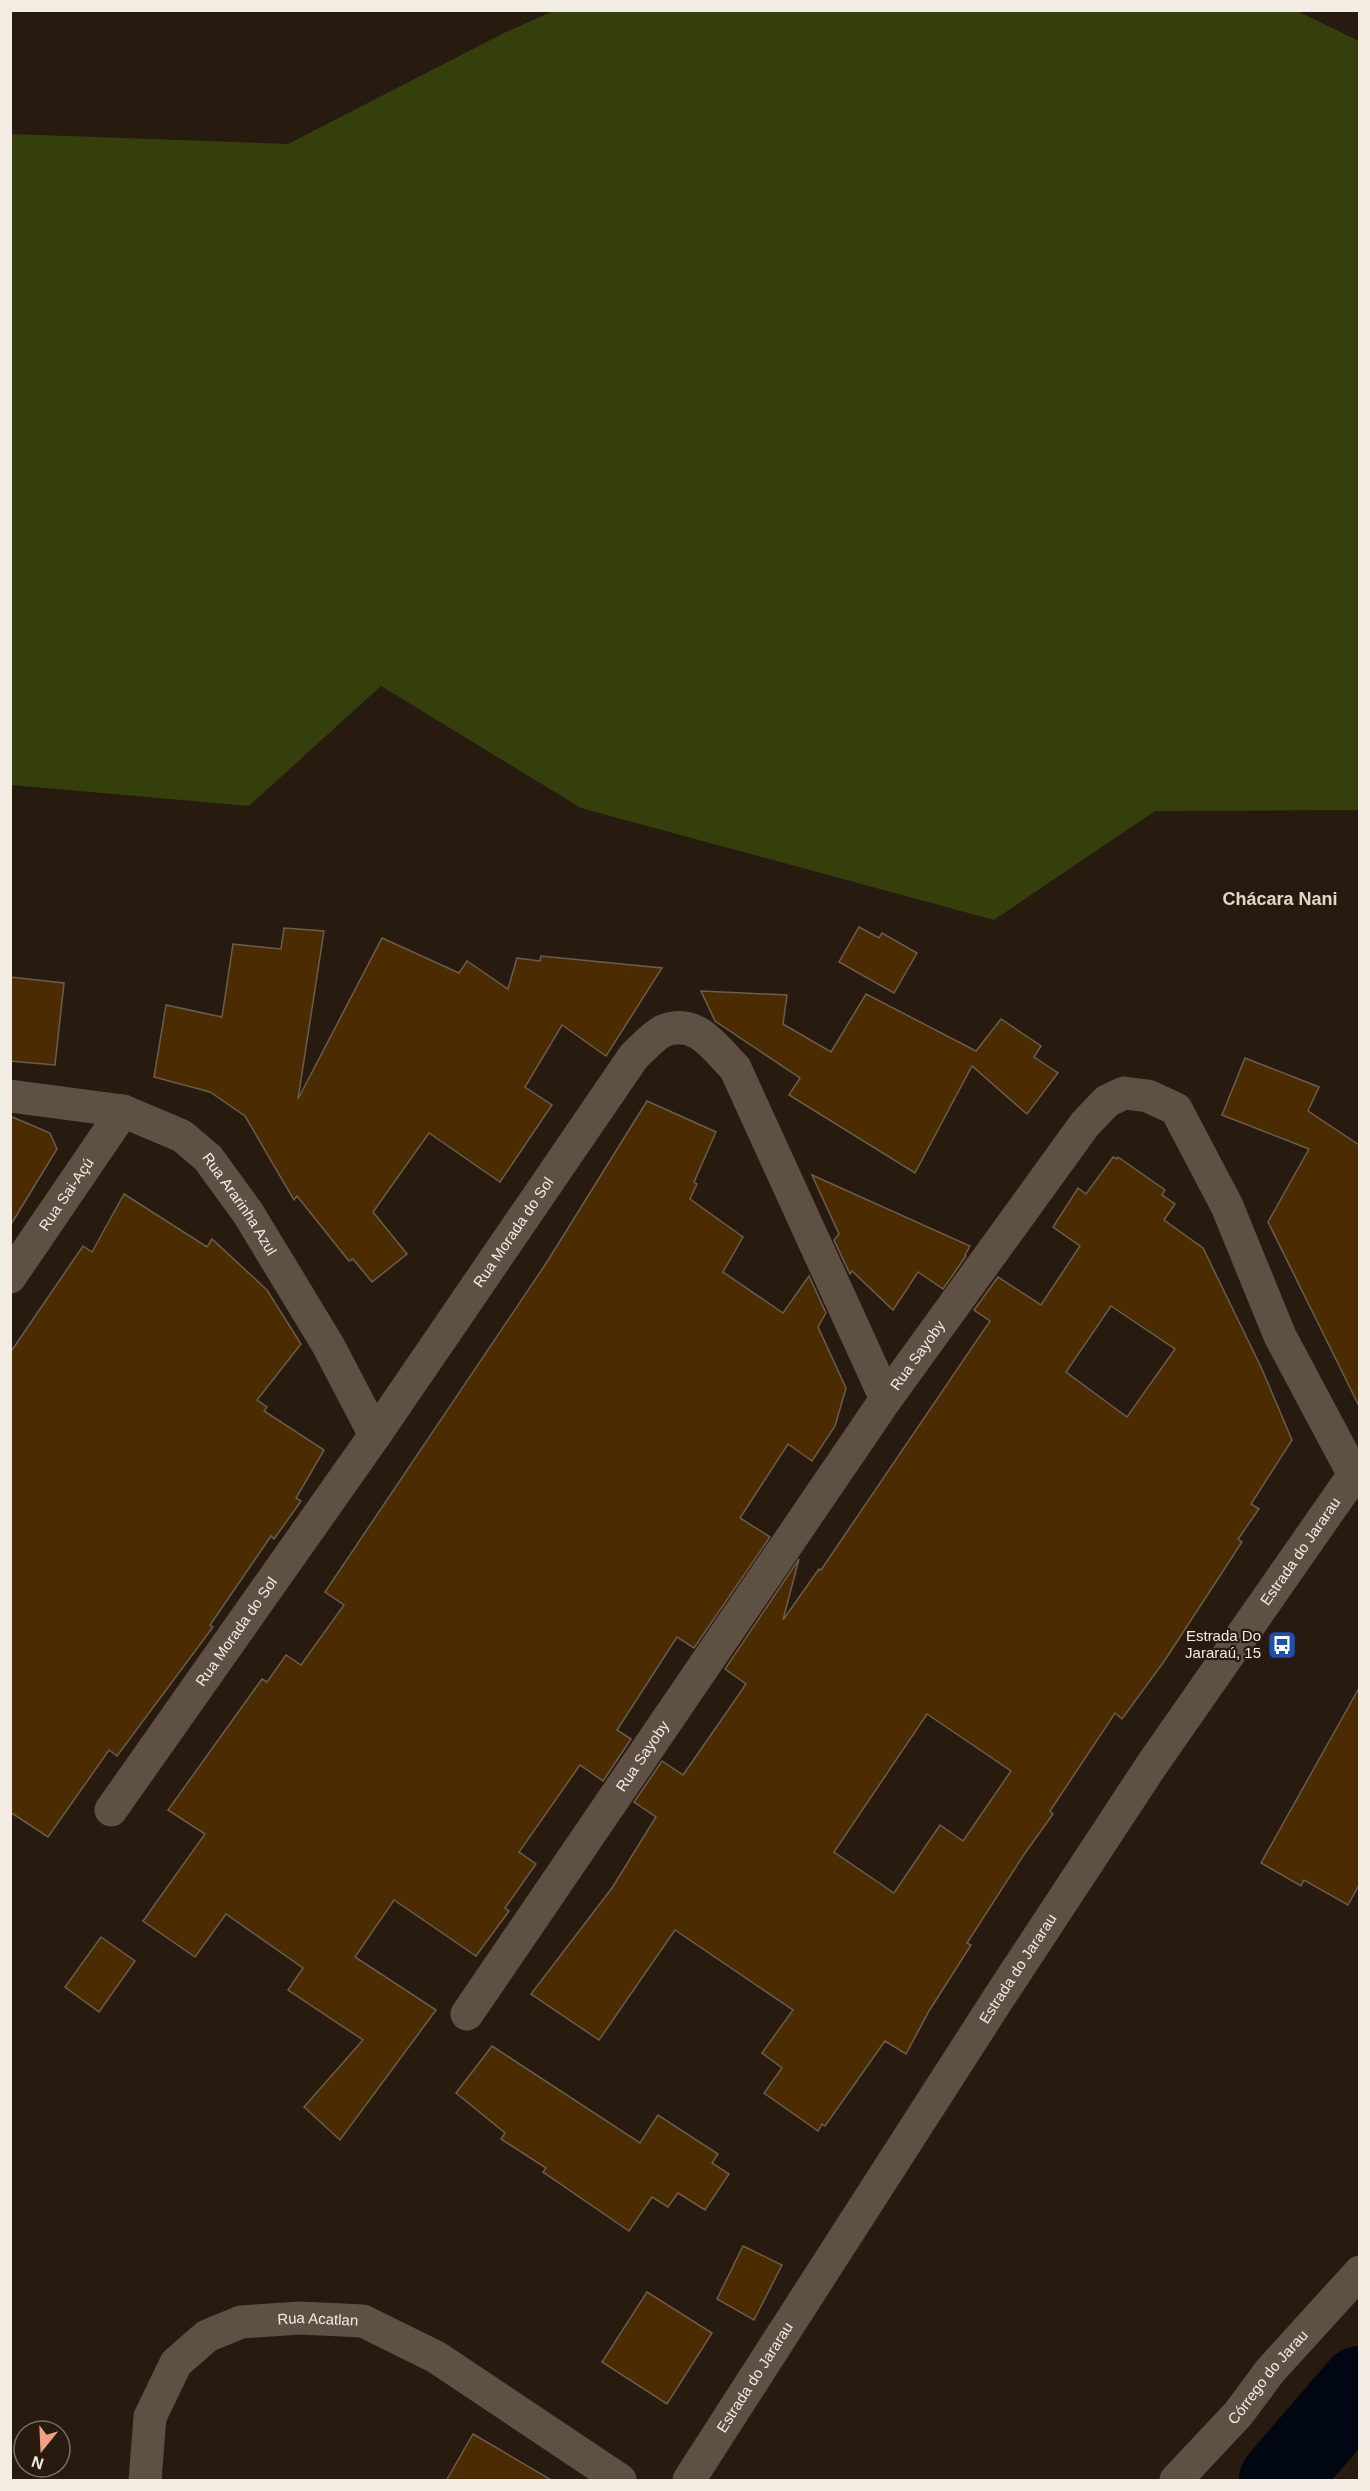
<svg xmlns="http://www.w3.org/2000/svg" width="1370" height="2491" font-family="Arial,sans-serif">
  <style>
    .green { fill: #343f0b }
    .lines { fill: none; stroke-linecap: round; stroke-linejoin: round }
    .river { stroke: #000712; stroke-width: 80 }
    .building { fill: #4b2c00; stroke: #6a5d4e; stroke-width: 1.5; fill-rule: evenodd }
    .street { stroke: #5e5143; stroke-width: 33 }
    .labels { text-anchor: middle; stroke-width: 4.5; stroke-linejoin: round; paint-order: stroke }
    .street-label { font-size: 15px; fill: #f3ece3; stroke: #261b0e }
    .poi-label { font-size: 15px; fill: #f3ece3; stroke: #261b0e; text-anchor: end }
    .quarter-label { font-size: 18px; font-weight: bold; fill: #e4d5c4; stroke: #261b0e }
  </style>
  <rect width="100%" height="100%" fill="#261b0e"/>
  <!-- green -->
  <polygon class="green" points="1295,10 1359,41 1359,810 1155,811 994,920 581,808 381,686 249,806 11,785 11,134 288,144 504,33 553,11"/>
  <g class="lines">
    <!-- river -->
    <polyline class="river" points="1279,2480 1360,2386"/>
  </g>
  <!-- building -->
  <g class="building">
    <polygon points="859,927 879,938 882,933 917,953 894,993 839,962"/>
    <polygon points="284,928 324,931 298,1099 382,938 459,973 467,961 508,989 517,958 540,961 541,956 662,968 606,1056 562,1025 525,1087 552,1105 500,1182 429,1133 373,1212 407,1254 372,1282 353,1259 349,1261 297,1196 294,1200 245,1116 210,1092 154,1077 166,1005 222,1017 233,944 281,949"/>
    <polygon points="10,977 64,983 55,1065 10,1061"/>
    <polygon points="701,991 787,995 783,1024 831,1052 866,994 976,1051 1001,1019 1041,1046 1034,1057 1058,1073 1027,1114 972,1066 915,1173 789,1095 800,1078 715,1021"/>
    <polygon points="1245,1058 1319,1087 1308,1111 1359,1145 1359,1406 1268,1222 1309,1149 1222,1115"/>
    <polygon points="647,1101 716,1132 694,1182 697,1184 690,1199 743,1237 723,1272 783,1313 809,1276 826,1313 818,1327 846,1388 835,1426 812,1461 788,1444 740,1518 770,1537 694,1648 677,1637 617,1730 631,1739 603,1781 580,1765 519,1852 536,1864 505,1908 509,1911 476,1956 394,1900 355,1957 436,2010 340,2140 304,2107 363,2040 288,1990 303,1968 226,1914 195,1957 143,1921 205,1834 168,1810 262,1679 267,1682 286,1655 301,1665 344,1605 325,1592 547,1262"/>
    <polygon points="10,1116 50,1133 57,1149 10,1226"/>
    <path d="M1113,1157L1117,1159L1118,1157L1165,1190L1162,1195L1175,1204L1164,1220L1203,1248L1261,1367L1292,1440L1251,1504L1259,1509L1238,1539L1242,1542L1165,1660L1122,1719L1115,1713L1050,1811L1053,1814L1023,1856L967,1943L971,1945L929,2011L906,2054L885,2041L825,2126L822,2124L818,2131L764,2093L782,2068L762,2053L793,2010L675,1930L599,2040L531,1994L612,1888L656,1817L634,1802L662,1761L683,1775L731,1706L746,1684L725,1669L799,1559L783,1620L819,1569L821,1570L990,1321L974,1310L998,1277L1041,1305L1080,1246L1053,1227L1078,1188L1086,1194ZM1111,1306L1175,1349L1127,1417L1066,1372ZM927,1714L1011,1771L963,1841L940,1825L894,1893L834,1852Z"/>
    <polygon points="812,1175 970,1246 965,1255 966,1256 943,1289 918,1272 893,1310 852,1271 850,1274 834,1240 839,1234"/>
    <polygon points="124,1194 207,1247 212,1239 267,1290 301,1344 257,1400 267,1407 264,1411 324,1450 296,1498 301,1501 274,1539 271,1536 210,1625 213,1627 117,1756 109,1750 48,1837 10,1812 10,1353 83,1246 92,1252"/>
    <polygon points="1359,1688 1359,1885 1348,1905 1304,1880 1301,1886 1261,1863"/>
    <polygon points="101,1937 135,1961 99,2012 65,1987"/>
    <polygon points="492,2046 640,2143 658,2115 718,2154 712,2163 729,2174 705,2210 678,2193 668,2207 652,2197 629,2231 543,2172 546,2168 501,2139 505,2133 456,2093"/>
    <polygon points="743,2246 782,2265 754,2320 717,2299"/>
    <polygon points="647,2292 712,2333 667,2404 602,2362"/>
    <polygon points="473,2434 553,2481 446,2481"/>
  </g>
  <g class="lines">
    <!-- street -->
    <g class="street">
      <path id="s1" d="M10,1096L123,1111L182,1136L208,1158L248,1213L328,1345L375,1435"/>
      <path id="s2" d="M10,1277L123,1111"/>
      <path id="s3" d="M111,1810L375,1435L634,1056C643,1048 653,1036 663,1031C696,1017 715,1048 735,1068L886,1399"/>
      <path id="s4" d="M467,2014L886,1399L1085,1124L1107,1101L1124,1093L1148,1096L1176,1109L1227,1206L1280,1336L1354,1475"/>
      <path id="s5" d="M145,2480L150,2417L176,2363L207,2336L241,2322L300,2318L363,2321L436,2357L620,2480"/>
      <path id="s6" d="M689,2480L998,1999L1151,1766L1360,1466"/>
      <path id="s7" d="M1176,2480L1238,2414L1270,2371L1360,2272"/>
    </g>
  </g>
  <!-- icons -->
  <defs>
    <g id="bus-square" transform="scale(1.5)"><rect x="-9" y="-9" width="18" height="18" rx="4" fill="#1a4fb4" stroke="#261b0e"/><path d="M-5-6H5V4H4V6H2V4H-2V6H-4V4H-5ZM-3.5-4V0h7V-4ZM-3.5 1.2v1.5H-2V1.2ZM2 1.2v1.5H3.5V1.2Z" fill="#fff"/></g>
  </defs>
  <g fill-rule="evenodd">
    <use href="#bus-square" x="1282" y="1645"/>
  </g>
  <g class="labels">
    <!-- street labels -->
    <g class="street-label">
      <text dy="5" stroke="none"><textPath href="#s2" startOffset="100">Rua Sai-Açú</textPath></text>
      <text dy="5" stroke="none"><textPath href="#s1" startOffset="268">Rua Ararinha Azul</textPath></text>
      <text dy="5" stroke="none"><textPath href="#s3" startOffset="704">Rua Morada do Sol</textPath></text>
      <text dy="5" stroke="none"><textPath href="#s4" startOffset="798">Rua Sayoby</textPath></text>
      <text dy="5" stroke="none"><textPath href="#s6" startOffset="1112">Estrada do Jararau</textPath></text>
      <text dy="5" stroke="none"><textPath href="#s3" startOffset="218">Rua Morada do Sol</textPath></text>
      <text dy="5" stroke="none"><textPath href="#s4" startOffset="312">Rua Sayoby</textPath></text>
      <text dy="5" stroke="none"><textPath href="#s6" startOffset="608">Estrada do Jararau</textPath></text>
      <text dy="5" stroke="none"><textPath href="#s5" startOffset="278">Rua Acatlan</textPath></text>
      <text dy="5" stroke="none"><textPath href="#s7" startOffset="138">Córrego do Jarau</textPath></text>
      <text dy="5" stroke="none"><textPath href="#s6" startOffset="122">Estrada do Jararau</textPath></text>
    </g>
    <!-- poi labels -->
    <g class="poi-label">
      <text x="1261" y="1641">Estrada Do<tspan x="1261" dy="17">Jararaú, 15</tspan></text>
    </g>
    <!-- quarter labels -->
    <g class="quarter-label">
      <text x="1280" y="905">Chácara Nani</text>
    </g>
  </g>
  <!-- border -->
  <rect width="1370" height="2491" fill="none" stroke="#f3ece3" stroke-width="24"/>
  <!-- north arrow -->
  <g transform="translate(42 2449) rotate(198)"><circle r="28" fill="#261b0e" stroke="#786f63" stroke-width="1.5"/>
  <path d="M0-4.5L10 22L0 15L-10 22Z" fill="#f2a080"/>
  <text y="-9" font-size="16" font-weight="bold" text-anchor="middle" fill="#f3ece3">N</text>
  </g>
</svg>
